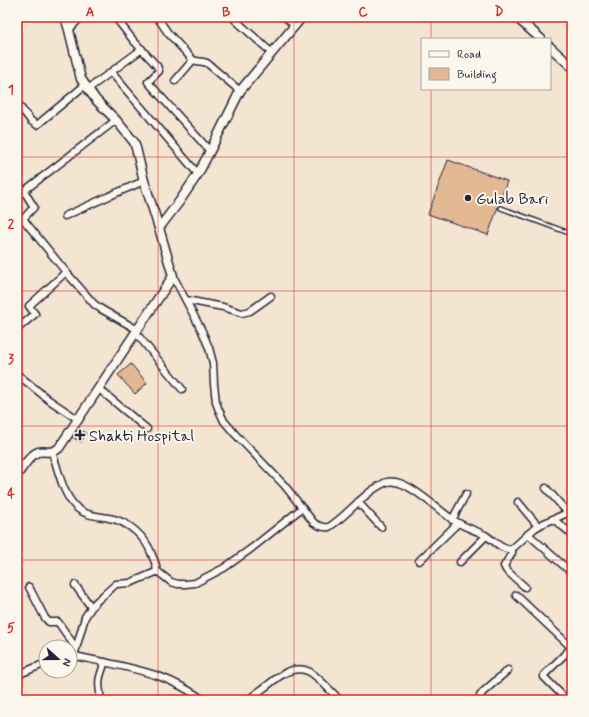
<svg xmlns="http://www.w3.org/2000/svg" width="589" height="717" font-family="Mynerve,sans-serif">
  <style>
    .building { fill: #e3b994; stroke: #22223b }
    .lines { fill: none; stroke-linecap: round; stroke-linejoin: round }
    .service-casing { stroke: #22223b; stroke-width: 6 }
    .minor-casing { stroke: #22223b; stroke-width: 9 }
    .tertiary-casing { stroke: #22223b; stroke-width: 11 }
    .service { stroke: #fbf7ec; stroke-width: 3 }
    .minor { stroke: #fbf7ec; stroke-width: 6 }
    .tertiary { stroke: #fbf7ec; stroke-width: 8 }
    .grid { fill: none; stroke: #d62828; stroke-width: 1; stroke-opacity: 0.55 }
    .poi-dot { fill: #22223b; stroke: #fbf7ec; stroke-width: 1.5 }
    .labels { text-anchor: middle; stroke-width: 4; stroke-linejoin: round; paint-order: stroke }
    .poi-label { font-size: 16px; fill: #22223b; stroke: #fbf7ec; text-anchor: start }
    .neatline { fill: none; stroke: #d62828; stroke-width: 1.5 }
    .grid-label { font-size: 13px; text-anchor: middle; font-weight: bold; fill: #d62828 }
  </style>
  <rect width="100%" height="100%" fill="#f4e4d2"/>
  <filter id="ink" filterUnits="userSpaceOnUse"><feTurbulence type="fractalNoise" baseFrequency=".025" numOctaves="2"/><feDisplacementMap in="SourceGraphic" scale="8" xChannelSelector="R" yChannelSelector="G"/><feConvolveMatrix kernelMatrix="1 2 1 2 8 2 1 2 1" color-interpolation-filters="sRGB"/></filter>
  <g filter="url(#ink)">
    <!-- building -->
    <g class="building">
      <polygon points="448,160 507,181 488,235 428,214"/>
      <polygon points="131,364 147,383 135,394 118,375"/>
      <polygon points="77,427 86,433 81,442 72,437"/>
    </g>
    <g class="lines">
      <!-- service casing -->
      <g class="service-casing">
        <polyline id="service" points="501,208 572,234"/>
      </g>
      <!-- minor casing -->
      <g class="minor-casing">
        <g id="minor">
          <polyline points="115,17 133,40 157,66 159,71 148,82 172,109 210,151"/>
          <path d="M157,17L168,33L193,60C198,62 202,61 207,63L240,91"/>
          <polyline points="232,17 272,53"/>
          <polyline points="285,17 295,26"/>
          <polyline points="69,30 81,17"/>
          <polyline points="111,72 198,174"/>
          <polyline points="175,81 193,60"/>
          <polyline points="88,89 142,49"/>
          <polyline points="17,103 31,121 37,125 85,85"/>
          <polyline points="116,120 24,191 34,207 23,219 66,272 94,304 101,309 138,330"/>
          <polyline points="65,216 107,197 144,181"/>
          <path d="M173,276L202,331L209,348L213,363L214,384L216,402L218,408L224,421L235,434L285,486L314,523C319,526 324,528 329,527C345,517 358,500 374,489C378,487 383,483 387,482C407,477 439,512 455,521C464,527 475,530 485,535C494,540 502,551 512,549L535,528L542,524L572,511"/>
          <polyline points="186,300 223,307 242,313 250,311 271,296"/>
          <polyline points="17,329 35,314 29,306 66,272"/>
          <polyline points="136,333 182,389"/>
          <polyline points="17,374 49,400 79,420"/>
          <polyline points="99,389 147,429"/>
          <path d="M52,452C59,471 62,494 77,508C86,516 99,516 109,518C128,521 146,537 152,555C154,560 158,567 156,572L130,583L116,584L98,600L93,605L85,617L74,656"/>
          <polyline points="546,488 568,513"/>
          <polyline points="358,502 381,527"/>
          <polyline points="518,502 538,526"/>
          <polyline points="553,519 572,534"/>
          <polyline points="452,520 466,494"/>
          <polyline points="528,534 572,573"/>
          <polyline points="512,549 512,553 504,566 506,570 525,587"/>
          <polyline points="419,561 458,523"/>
          <polyline points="460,562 486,536"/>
          <polyline points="157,571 171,582 178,584 186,584 195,583 224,568 252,548 302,508"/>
          <polyline points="75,585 91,607"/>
          <polyline points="29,587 45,618 49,622 58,622 76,648"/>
          <polyline points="516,595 572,648"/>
          <path d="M70,657L74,656C103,662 133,667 161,677C174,682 192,692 204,700"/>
          <polyline points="17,675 46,663"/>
          <polyline points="563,696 544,677 544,675 571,648"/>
          <path d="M101,700C98,681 98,680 105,662"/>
          <path d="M248,700C254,695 261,690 268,685C280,675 294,664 310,672C321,679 330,691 340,700"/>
          <polyline points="480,700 480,696 483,692 508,670"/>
        </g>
      </g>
      <!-- tertiary casing -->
      <g class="tertiary-casing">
        <g id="tertiary">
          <polyline points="65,17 69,30 81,79 96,100 116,120 134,142 136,148 144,181 159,228"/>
          <polyline points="516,17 541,39"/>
          <polyline points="550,47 572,67"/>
          <path d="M17,475C21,469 31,454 38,452C47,450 51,455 59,448L173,276L159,228L179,202L198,174L210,151L240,91L302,17"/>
        </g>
      </g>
      <!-- service -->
      <use href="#service" class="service"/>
      <!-- minor -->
      <use href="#minor" class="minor"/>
      <!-- tertiary -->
      <use href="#tertiary" class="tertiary"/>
    </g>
  </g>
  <!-- grid -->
  <path class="grid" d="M158,17V700M294,17V700M431,17V39M431,89V700M17,157H572M17,291H572M17,426H572M17,560H572"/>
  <!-- markers -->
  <g class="poi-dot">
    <circle cx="468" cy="198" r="4"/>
    <path d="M78 429h4v4h4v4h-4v4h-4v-4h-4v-4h4z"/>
  </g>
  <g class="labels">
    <!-- poi labels -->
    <g class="poi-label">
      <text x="476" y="204">Gulab Bari</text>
      <text x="89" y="441">Shakti Hospital</text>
    </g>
  </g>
  <!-- margin -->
  <rect width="589" height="717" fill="none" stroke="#fbf7ec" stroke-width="44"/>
  <!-- legend -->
  <rect x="421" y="38" width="130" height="52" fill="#fbf7ec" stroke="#a4a2a5"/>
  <rect x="429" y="51" width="20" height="6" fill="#fbf7ec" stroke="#a4a2a5"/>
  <text x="457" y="58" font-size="12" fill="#22223b">Road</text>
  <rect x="429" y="68" width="20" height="12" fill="#e3b994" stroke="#a4a2a5"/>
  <text x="457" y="78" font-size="12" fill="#22223b">Building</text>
  <!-- north arrow -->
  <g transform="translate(58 659) rotate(111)"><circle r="19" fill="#fbf7ec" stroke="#a4a2a5"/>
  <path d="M0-3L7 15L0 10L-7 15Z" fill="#22223b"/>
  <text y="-6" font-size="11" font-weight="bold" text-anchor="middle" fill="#22223b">N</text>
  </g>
  <rect x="22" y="22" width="545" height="673" class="neatline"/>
  <g class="grid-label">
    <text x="90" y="16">A</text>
    <text x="226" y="16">B</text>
    <text x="363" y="16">C</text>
    <text x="499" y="16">D</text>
    <text x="11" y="94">1</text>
    <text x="11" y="228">2</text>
    <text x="11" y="363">3</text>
    <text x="11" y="498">4</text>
    <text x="11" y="632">5</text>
  </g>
</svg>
